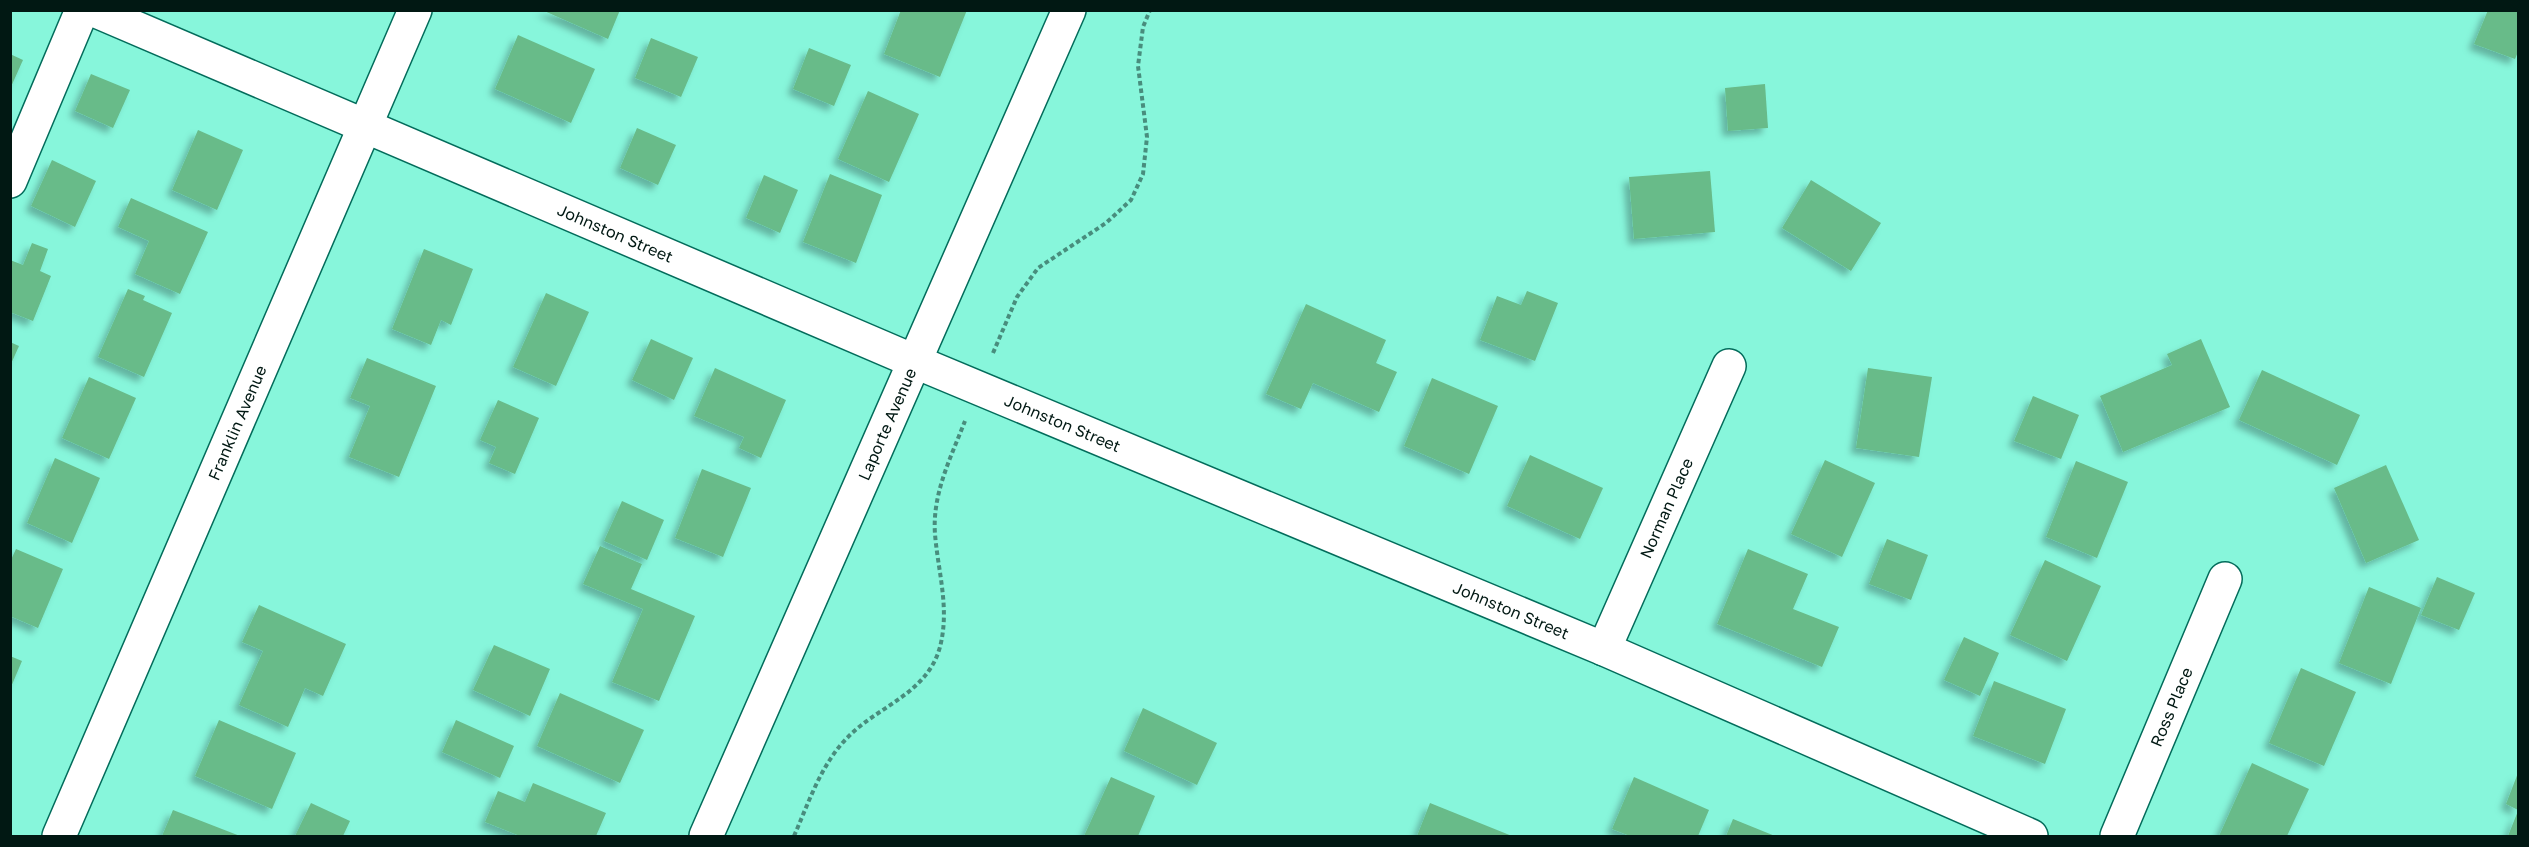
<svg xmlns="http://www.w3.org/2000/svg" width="2529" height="847" font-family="'Golos Text',sans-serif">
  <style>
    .building { fill: #67bb89; filter: url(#shadow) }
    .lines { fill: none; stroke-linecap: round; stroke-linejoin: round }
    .minor-casing { stroke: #036c5b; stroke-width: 36 }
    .path { stroke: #488d7d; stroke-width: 4; stroke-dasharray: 4.5 3; stroke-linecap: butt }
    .minor { stroke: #fff; stroke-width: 33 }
    .labels { text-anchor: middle; stroke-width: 5; stroke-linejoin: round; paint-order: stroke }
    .street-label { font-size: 16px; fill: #011813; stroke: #aaffe9 }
  </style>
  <defs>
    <filter id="shadow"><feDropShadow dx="-5.5" dy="5.5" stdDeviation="3" flood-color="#0004"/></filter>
  </defs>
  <rect width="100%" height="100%" fill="#87f6db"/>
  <!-- building -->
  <g class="building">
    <polygon points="542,10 620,10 608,39"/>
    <polygon points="901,10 967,10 940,77 884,54"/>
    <polygon points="2488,10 2518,12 2518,52 2515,59 2474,44"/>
    <polygon points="518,35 595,69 571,123 495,89"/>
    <polygon points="651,38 698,57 681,97 635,78"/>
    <polygon points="809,48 851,65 834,106 793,89"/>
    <polygon points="10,54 23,60 10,89"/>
    <polygon points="91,74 130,90 113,128 75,111"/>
    <polygon points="1765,84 1768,128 1728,131 1725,88"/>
    <polygon points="868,91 919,114 889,182 838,159"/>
    <polygon points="637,128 676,145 658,185 620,168"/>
    <polygon points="198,130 243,150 217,210 172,190"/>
    <polygon points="52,160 96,181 75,227 31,206"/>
    <polygon points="1710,171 1715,232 1634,239 1629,177"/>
    <polygon points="830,174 882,195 856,263 803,242"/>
    <polygon points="764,175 798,190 780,233 746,218"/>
    <polygon points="1811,180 1881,223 1851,271 1782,228"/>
    <polygon points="131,198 208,232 180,294 135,274 149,241 118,227"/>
    <polygon points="32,243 48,249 40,271 51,276 33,321 10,312 10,260 23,265"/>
    <polygon points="424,249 473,269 451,325 441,320 431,345 392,329"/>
    <polygon points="128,289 145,296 143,300 172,313 144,377 98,357"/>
    <polygon points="1527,291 1558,303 1535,361 1480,340 1497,296 1521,305"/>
    <polygon points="546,293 589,312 556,386 513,367"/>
    <polygon points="1306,304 1386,340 1376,363 1397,372 1379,412 1313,383 1301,409 1266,394"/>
    <polygon points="651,339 693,358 674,400 632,380"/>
    <polygon points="2201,339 2230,407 2123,452 2100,396 2172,365 2167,354"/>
    <polygon points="10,342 19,346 10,366"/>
    <polygon points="367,358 436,386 399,477 349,457 370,406 350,398"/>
    <polygon points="715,368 786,400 761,458 739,448 744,437 694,416"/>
    <polygon points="1868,368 1932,377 1919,457 1856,448"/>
    <polygon points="2262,370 2360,415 2337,465 2239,420"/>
    <polygon points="89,377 136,398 109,459 62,438"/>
    <polygon points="1432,378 1498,406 1469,474 1404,446"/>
    <polygon points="2033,396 2079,415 2061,459 2014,441"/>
    <polygon points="498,400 539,418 515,474 489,463 496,447 480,440"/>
    <polygon points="1530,455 1603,488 1580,539 1507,506"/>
    <polygon points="55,458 100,478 72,543 27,523"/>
    <polygon points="1825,460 1875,483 1842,557 1791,534"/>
    <polygon points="2076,461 2128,482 2097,558 2046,537"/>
    <polygon points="2386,465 2419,540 2366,563 2334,488"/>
    <polygon points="702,469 751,488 723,557 675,538"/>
    <polygon points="622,501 664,520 647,560 604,541"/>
    <polygon points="1887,539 1928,555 1911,600 1869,584"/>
    <polygon points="600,546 642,564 631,589 695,616 659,701 612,682 643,609 583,584"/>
    <polygon points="16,549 63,569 38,628 10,616 10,562"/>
    <polygon points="1748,549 1808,574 1793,609 1839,627 1822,667 1717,624"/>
    <polygon points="2045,560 2101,586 2067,661 2010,635"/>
    <polygon points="2437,577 2475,593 2459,630 2421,615"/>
    <polygon points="2369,587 2421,608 2391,684 2339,663"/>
    <polygon points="259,605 346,644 323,696 305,688 288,727 239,705 263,651 242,642"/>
    <polygon points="1964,637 1999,653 1980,696 1944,680"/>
    <polygon points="494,645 550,669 530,716 473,690"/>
    <polygon points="10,656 22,661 11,687 10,687"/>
    <polygon points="2301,668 2356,692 2324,766 2269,743"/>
    <polygon points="1994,681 2066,709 2045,764 1973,736"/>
    <polygon points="560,693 644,730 620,783 537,746"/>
    <polygon points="1143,708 1217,743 1197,785 1124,751"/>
    <polygon points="219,720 296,753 272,809 195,776"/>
    <polygon points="456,720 514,746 500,778 442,752"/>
    <polygon points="2252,763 2309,789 2287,836 2219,836"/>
    <polygon points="2518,773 2518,810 2506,804"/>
    <polygon points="1111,777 1155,796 1138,836 1084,836"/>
    <polygon points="1634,777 1709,810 1698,836 1630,836 1612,829"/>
    <polygon points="533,783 606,813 596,836 520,836 485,822 498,791 525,802"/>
    <polygon points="311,803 350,821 343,836 295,836"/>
    <polygon points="1430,803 1512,836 1417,836"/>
    <polygon points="173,810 240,836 162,836"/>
    <polygon points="2518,811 2518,836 2508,836"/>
    <polygon points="1733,819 1775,836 1726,836"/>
  </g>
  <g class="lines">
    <!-- minor casing -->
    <g class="minor-casing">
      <g id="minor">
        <path id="s1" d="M94,10L916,362L1604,649L2031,836"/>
        <polyline points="10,181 82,10"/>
        <path id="s2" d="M1604,649L1729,366"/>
        <path id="s3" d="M59,836L415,10"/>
        <path id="s4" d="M706,836L1069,10"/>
        <path id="s5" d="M2117,836L2225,579"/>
      </g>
    </g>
    <!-- path -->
    <g class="path">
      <polyline points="993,353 1017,297 1038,268 1106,223 1131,200 1143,174 1147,137 1138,66 1143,27 1150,10"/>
      <path d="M794,836C809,802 821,764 848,737C878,706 927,694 940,647C950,608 938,572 935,534C932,494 951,457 965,421"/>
    </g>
    <!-- minor -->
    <use href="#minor" class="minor"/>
  </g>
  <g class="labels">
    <!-- street labels -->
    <g class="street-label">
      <text dy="6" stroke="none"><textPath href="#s1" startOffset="567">Johnston Street</textPath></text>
      <text dy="6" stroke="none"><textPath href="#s1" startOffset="1053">Johnston Street</textPath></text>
      <text dy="6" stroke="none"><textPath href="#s3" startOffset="450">Franklin Avenue</textPath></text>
      <text dy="6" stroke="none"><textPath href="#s4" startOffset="450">Laporte Avenue</textPath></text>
      <text dy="6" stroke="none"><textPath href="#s2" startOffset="154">Norman Place</textPath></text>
      <text dy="6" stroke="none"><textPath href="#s1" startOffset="1539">Johnston Street</textPath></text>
      <text dy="6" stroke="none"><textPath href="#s5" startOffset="140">Ross Place</textPath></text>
    </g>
  </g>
  <!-- border -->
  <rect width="2529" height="847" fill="none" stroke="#011813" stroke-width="24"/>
</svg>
